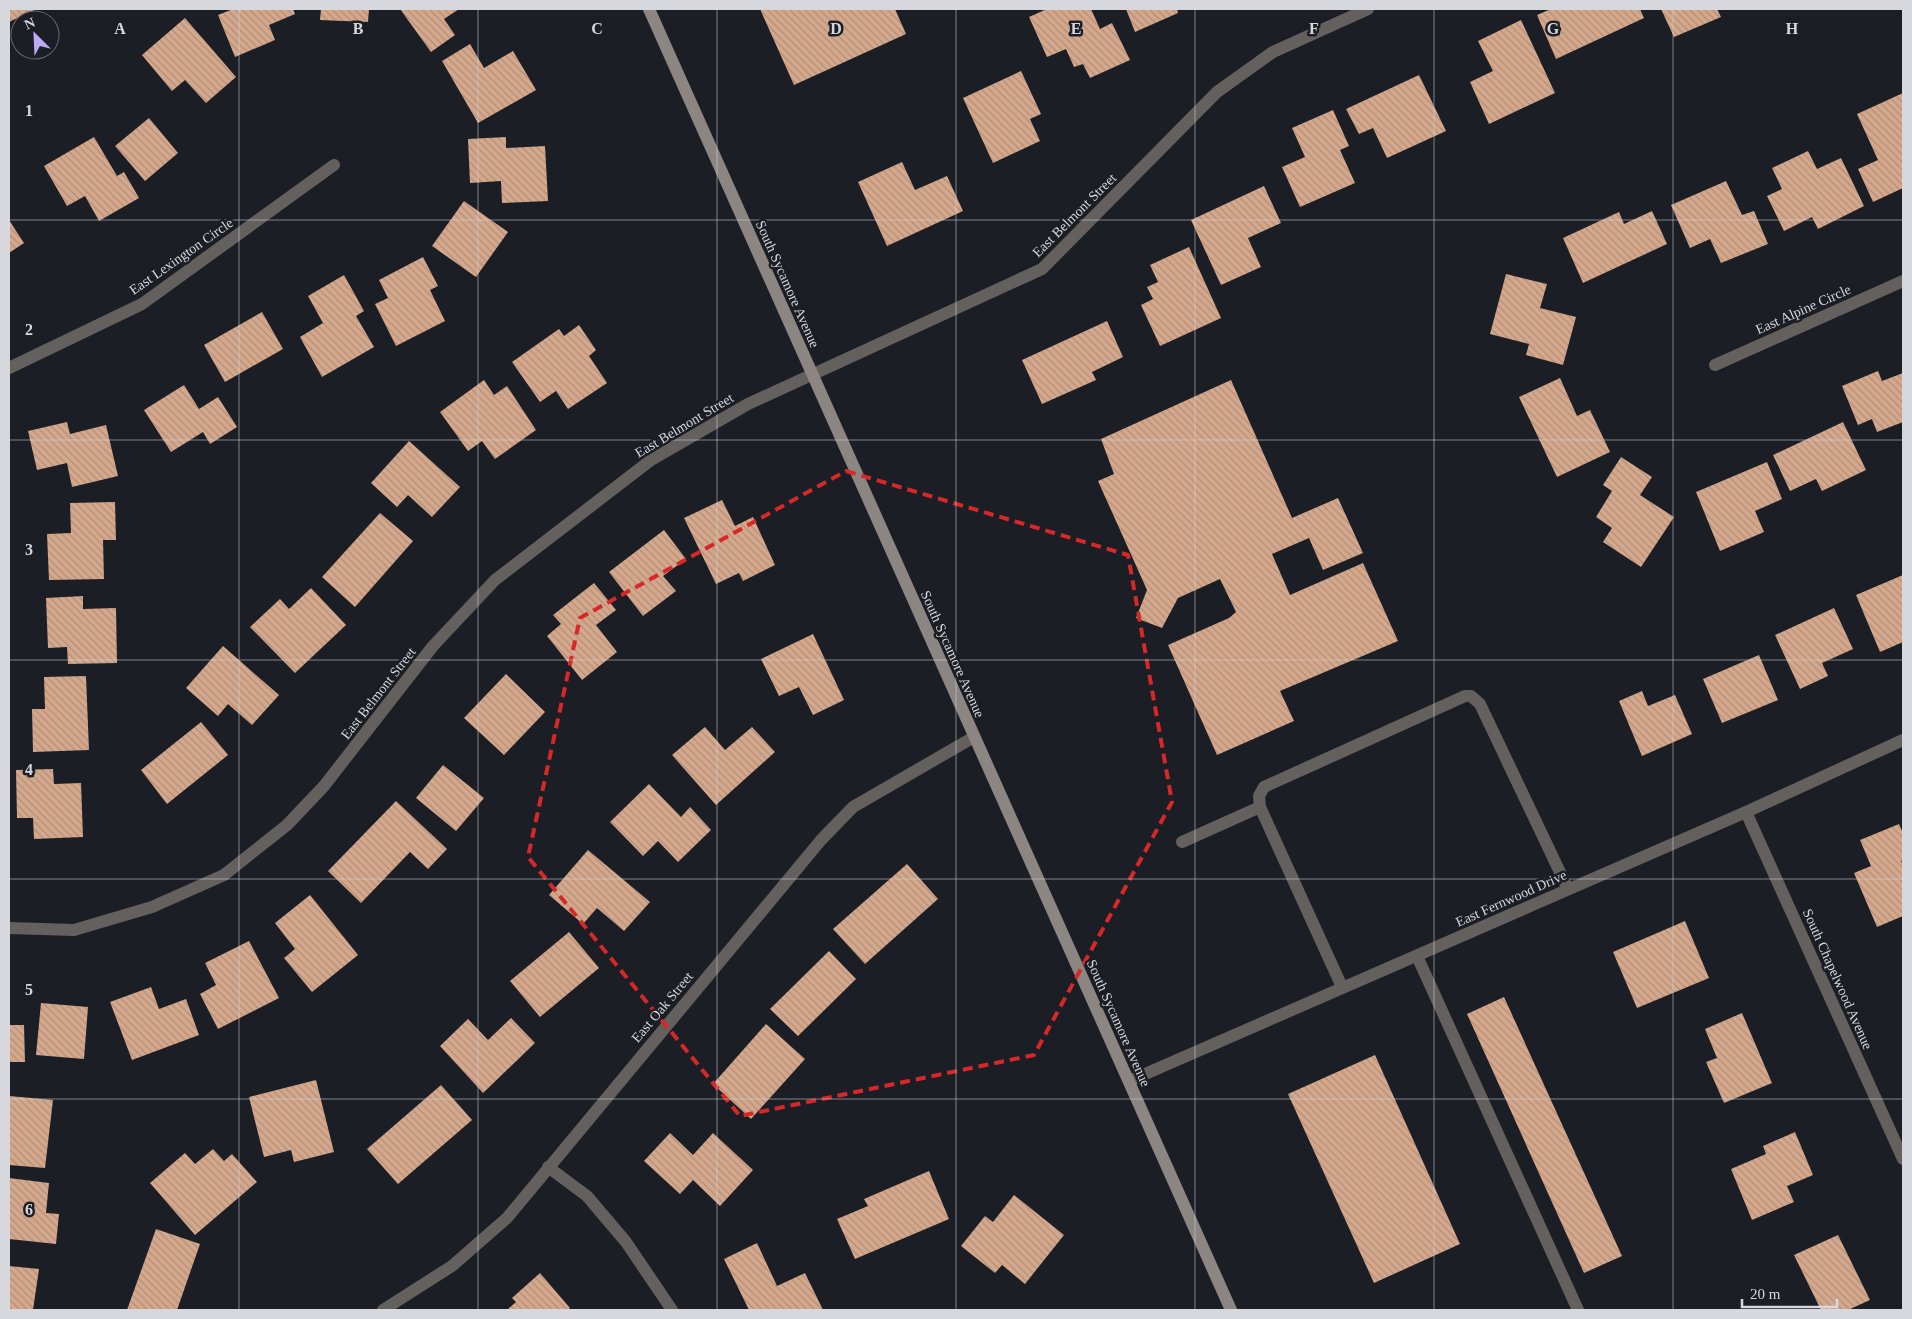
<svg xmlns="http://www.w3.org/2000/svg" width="1912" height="1319" font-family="'Times New Roman',serif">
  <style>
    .building { fill: url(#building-back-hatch) }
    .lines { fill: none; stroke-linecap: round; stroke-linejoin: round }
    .lane { stroke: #64605e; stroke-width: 12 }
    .street { stroke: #64605e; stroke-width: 12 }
    .secondary { stroke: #8c8582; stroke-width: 12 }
    .marked { fill: none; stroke: #d62828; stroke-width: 4; stroke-dasharray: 10 6; stroke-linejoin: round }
    .grid { fill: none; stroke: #d6d8dd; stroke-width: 1; stroke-opacity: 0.55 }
    .labels { text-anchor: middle; stroke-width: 5; stroke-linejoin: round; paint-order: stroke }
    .street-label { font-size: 14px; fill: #d6d8dd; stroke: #1b1e25 }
    .grid-label { font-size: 16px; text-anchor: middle; font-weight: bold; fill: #d6d8dd; stroke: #1b1e25; stroke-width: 5; stroke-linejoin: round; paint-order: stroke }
  </style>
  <defs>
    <pattern id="building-back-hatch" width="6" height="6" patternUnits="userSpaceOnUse" patternTransform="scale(1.25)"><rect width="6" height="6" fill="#d5a88c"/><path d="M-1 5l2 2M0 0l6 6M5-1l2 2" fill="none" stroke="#b08e7a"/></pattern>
  </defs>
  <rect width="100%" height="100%" fill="#1b1e25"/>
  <!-- building -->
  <g class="building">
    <polygon points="9,9 37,9 9,22"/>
    <polygon points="233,9 293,9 295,14 269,25 275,40 235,57 218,15"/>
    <polygon points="321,9 369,9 368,22 320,20"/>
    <polygon points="400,9 459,9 444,19 455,35 431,52"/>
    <polygon points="760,9 895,9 906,34 794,85"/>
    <polygon points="1047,9 1091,9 1100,29 1112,23 1130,60 1090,78 1083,64 1074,67 1066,49 1047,57 1029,17"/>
    <polygon points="1126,9 1177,9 1178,13 1135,32"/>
    <polygon points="1551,9 1640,9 1644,18 1556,59 1537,15"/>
    <polygon points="1661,9 1717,9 1721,17 1674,37"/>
    <polygon points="185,18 236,77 206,103 185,80 172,91 142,55"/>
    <polygon points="1521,20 1555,93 1489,124 1470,82 1493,71 1478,41"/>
    <polygon points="470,44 484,68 513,51 536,90 478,123 442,61"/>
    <polygon points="1021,71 1041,114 1030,119 1040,141 993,163 963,98"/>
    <polygon points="1419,75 1446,131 1387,158 1373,128 1359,134 1346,109"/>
    <polygon points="1903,93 1903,188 1873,202 1858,169 1878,160 1857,114"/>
    <polygon points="1333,110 1349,146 1340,150 1355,183 1300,207 1282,167 1305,157 1292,128"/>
    <polygon points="149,118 178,153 145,181 115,146"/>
    <polygon points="94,137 117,176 124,172 139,198 99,221 85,196 67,206 44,166"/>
    <polygon points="506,137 506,148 545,146 548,201 502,203 501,181 470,183 468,139"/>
    <polygon points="1808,151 1817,169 1841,158 1864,206 1818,229 1812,217 1784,231 1767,196 1782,189 1772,168"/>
    <polygon points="902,162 915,190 947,176 963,211 887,246 858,182"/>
    <polygon points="1726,181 1742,215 1754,211 1768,244 1721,263 1710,239 1690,248 1671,205"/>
    <polygon points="1264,186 1281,223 1248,238 1261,267 1221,285 1191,220"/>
    <polygon points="464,201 508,232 476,277 432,246"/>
    <polygon points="1652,211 1667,244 1583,283 1563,238 1619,212 1624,224"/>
    <polygon points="9,220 24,243 9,253"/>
    <polygon points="1189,247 1221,318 1160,346 1141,305 1153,299 1147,287 1158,282 1150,265"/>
    <polygon points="423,257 438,286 430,290 445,321 396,346 375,304 388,298 379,280"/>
    <polygon points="1506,274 1547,284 1540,308 1576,317 1563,365 1526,355 1529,344 1490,334"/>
    <polygon points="344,275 364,311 356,316 374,347 322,377 300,337 323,323 308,296"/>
    <polygon points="262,312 283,349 225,382 204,345"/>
    <polygon points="1107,321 1123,357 1092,372 1096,380 1042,404 1022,360"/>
    <polygon points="579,325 596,350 589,356 607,383 568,409 556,391 540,402 512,362 559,329 564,336"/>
    <polygon points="1878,371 1882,381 1903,373 1903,422 1877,432 1872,419 1858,425 1842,386"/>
    <polygon points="1560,378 1577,416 1590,410 1610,452 1557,477 1519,397"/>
    <polygon points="484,380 494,395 507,386 536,430 495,459 482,441 468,451 440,412"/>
    <polygon points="1231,380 1292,518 1338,498 1363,553 1323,570 1309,538 1272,554 1290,595 1363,563 1398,641 1280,691 1294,721 1217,755 1168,645 1229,618 1236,612 1220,579 1178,598 1162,628 1136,618 1147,590 1098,481 1114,474 1101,439"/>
    <polygon points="184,385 199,409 218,397 237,427 210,444 203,432 171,452 144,410"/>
    <polygon points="67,422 70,434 106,425 118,476 72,487 67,463 37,470 28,431"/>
    <polygon points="1843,422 1866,470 1822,491 1816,479 1790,491 1773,455"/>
    <polygon points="409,441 460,487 432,517 408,495 397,507 371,483"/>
    <polygon points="1621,457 1652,477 1640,495 1674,517 1641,567 1603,542 1612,528 1596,517 1612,491 1603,485"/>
    <polygon points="1767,462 1782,499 1755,511 1764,532 1720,551 1696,492"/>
    <polygon points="722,500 735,526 753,517 775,565 743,581 739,573 716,584 684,518"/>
    <polygon points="115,502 116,540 103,540 104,579 49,580 47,534 71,533 70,503"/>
    <polygon points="380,513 413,541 355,607 322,577"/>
    <polygon points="664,530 686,559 663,576 676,591 643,616 609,572"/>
    <polygon points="1903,575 1903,642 1880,652 1856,595"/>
    <polygon points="594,583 616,610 596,625 617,652 582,680 547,636 561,624 553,615"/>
    <polygon points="311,588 346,625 295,673 250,627 280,599 289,609"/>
    <polygon points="83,596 83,609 116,608 117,663 68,664 67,647 48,648 46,598"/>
    <polygon points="1834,608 1853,649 1822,663 1828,676 1800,689 1775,635"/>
    <polygon points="813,634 844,700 813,715 799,687 779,696 761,659"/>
    <polygon points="223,646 279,695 252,725 228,704 218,716 186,688"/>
    <polygon points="1759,655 1778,700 1722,723 1703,679"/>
    <polygon points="506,674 545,712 504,755 464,718"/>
    <polygon points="86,676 89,750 33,752 32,709 45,709 44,677"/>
    <polygon points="1642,691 1648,706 1675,695 1692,734 1642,756 1619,701"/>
    <polygon points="201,722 228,755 167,804 141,770"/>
    <polygon points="705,727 725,750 752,727 775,752 716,805 672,755"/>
    <polygon points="443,765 484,798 456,831 416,798"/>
    <polygon points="53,769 54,784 81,783 83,837 34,839 33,818 17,818 16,770"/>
    <polygon points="649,784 681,817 690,807 711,830 678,862 658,841 643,856 610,822"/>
    <polygon points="396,801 447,849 428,869 410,852 361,903 328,871"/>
    <polygon points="1899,824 1903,833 1903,860 1901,861 1903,865 1903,916 1877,927 1854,873 1871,866 1860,840"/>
    <polygon points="588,850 650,902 624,931 597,908 583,924 549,895"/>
    <polygon points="907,864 938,899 865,964 833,929"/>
    <polygon points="310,895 358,955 312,992 284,958 295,949 275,923"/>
    <polygon points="1685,921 1709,978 1637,1008 1613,952"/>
    <polygon points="569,932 599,968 540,1017 510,981"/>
    <polygon points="249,941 279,998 218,1029 200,994 216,985 205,963"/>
    <polygon points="829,951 856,979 798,1036 770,1009"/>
    <polygon points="151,987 159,1009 186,999 199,1035 132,1060 110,1002"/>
    <polygon points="1504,997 1622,1256 1584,1273 1467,1014"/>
    <polygon points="41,1003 88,1007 84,1059 36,1055"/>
    <polygon points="1742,1013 1772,1083 1724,1103 1706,1062 1717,1058 1705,1029"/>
    <polygon points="511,1018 535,1043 483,1093 440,1046 468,1019 488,1040"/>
    <polygon points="766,1024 805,1059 751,1119 713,1084"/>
    <polygon points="9,1025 24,1025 25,1062 9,1062"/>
    <polygon points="1375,1055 1460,1244 1374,1283 1288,1094"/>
    <polygon points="316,1080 334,1152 294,1162 291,1150 264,1157 249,1097"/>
    <polygon points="441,1085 472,1120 398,1184 367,1149"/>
    <polygon points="9,1096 53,1100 45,1168 9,1165"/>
    <polygon points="1795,1132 1813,1175 1787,1186 1794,1202 1752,1220 1731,1169 1766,1154 1763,1146"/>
    <polygon points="670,1133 693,1155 713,1133 753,1170 720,1206 693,1180 680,1194 644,1161"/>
    <polygon points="213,1149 224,1161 232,1154 257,1182 195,1235 150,1183 185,1153 195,1164"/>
    <polygon points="929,1171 949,1219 855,1259 837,1219 868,1206 864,1199"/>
    <polygon points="9,1178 49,1183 46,1213 59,1214 56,1244 9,1239"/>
    <polygon points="1014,1195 1064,1235 1025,1284 1002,1265 995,1273 961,1246 985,1216 993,1222"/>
    <polygon points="156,1229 200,1244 177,1310 127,1310"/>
    <polygon points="1838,1235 1870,1300 1848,1310 1821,1310 1794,1255"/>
    <polygon points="757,1243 777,1286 805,1273 823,1310 749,1310 724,1259"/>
    <polygon points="9,1266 39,1269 33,1310 9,1310"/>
    <polygon points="540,1273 570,1308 567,1310 507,1310 516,1302 512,1298"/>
  </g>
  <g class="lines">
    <!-- lane -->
    <g class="lane">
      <polyline points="1182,842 1260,807"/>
      <polyline points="1417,956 1578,1310"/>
      <polyline points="1342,987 1260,807 1259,796 1264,787 1465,696 1471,696 1480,704 1568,889"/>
    </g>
    <!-- street -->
    <g class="street">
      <polyline points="1715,365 1903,281"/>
      <polyline points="9,368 142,304 334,165"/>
      <polyline points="1746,812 1903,1159"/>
      <polyline points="9,928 74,930 152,907 224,875 287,825 324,786 433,646 495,580 651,460 748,404 1042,269 1217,92 1273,52 1368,9"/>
      <polyline points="1129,1081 1746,812 1903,740"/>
      <polyline points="548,1167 587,1196 626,1242 672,1310"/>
      <polyline points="383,1310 452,1266 507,1218 821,840 853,807 974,737"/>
    </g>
    <!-- secondary -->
    <polyline class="secondary" points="649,9 1231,1310"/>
  </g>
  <!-- marked area -->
  <path class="marked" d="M846,471L1128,555L1172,802L1034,1055L740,1116L528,857L580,618Z"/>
  <!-- grid -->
  <path class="grid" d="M239,9V1310M478,9V1310M717,9V1310M956,9V1310M1195,9V1310M1434,9V1310M1673,9V1310M9,220H1903M9,440H1903M9,660H1903M9,879H1903M9,1099H1903"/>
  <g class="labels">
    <!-- street labels -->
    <g class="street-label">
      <text transform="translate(1074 215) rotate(-45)" y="5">East Belmont Street</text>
      <text transform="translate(181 256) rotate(-35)" y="5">East Lexington Circle</text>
      <text transform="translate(788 284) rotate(66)" y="5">South Sycamore Avenue</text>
      <text transform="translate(1803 309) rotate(-24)" y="5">East Alpine Circle</text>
      <text transform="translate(684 425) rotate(-31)" y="5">East Belmont Street</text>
      <text transform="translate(953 654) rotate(66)" y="5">South Sycamore Avenue</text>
      <text transform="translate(378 693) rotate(-52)" y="5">East Belmont Street</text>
      <text transform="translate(1511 898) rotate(-24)" y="5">East Fernwood Drive</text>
      <text transform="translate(1838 979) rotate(66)" y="5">South Chapelwood Avenue</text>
      <text transform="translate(662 1007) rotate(-50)" y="5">East Oak Street</text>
      <text transform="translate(1119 1023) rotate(66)" y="5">South Sycamore Avenue</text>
    </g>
  </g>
  <g class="grid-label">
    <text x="120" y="34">A</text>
    <text x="358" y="34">B</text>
    <text x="597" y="34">C</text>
    <text x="836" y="34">D</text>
    <text x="1076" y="34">E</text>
    <text x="1314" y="34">F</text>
    <text x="1553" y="34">G</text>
    <text x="1792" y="34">H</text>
    <text x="29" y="116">1</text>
    <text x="29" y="335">2</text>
    <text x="29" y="555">3</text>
    <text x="29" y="775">4</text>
    <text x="29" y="995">5</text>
    <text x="29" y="1215">6</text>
  </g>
  <!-- border -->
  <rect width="1912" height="1319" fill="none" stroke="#d6d8dd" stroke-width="20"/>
  <!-- north arrow -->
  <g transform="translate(35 35) rotate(336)"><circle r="24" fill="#1b1e25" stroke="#66686f"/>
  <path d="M0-4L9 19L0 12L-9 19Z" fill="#bcaaf5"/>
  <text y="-8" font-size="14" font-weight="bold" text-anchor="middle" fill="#d6d8dd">N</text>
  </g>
  <!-- scale -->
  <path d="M1742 1299v8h95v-8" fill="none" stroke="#d6d8dd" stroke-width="2.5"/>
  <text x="1750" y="1299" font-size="15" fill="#d6d8dd" stroke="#1b1e25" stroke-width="4" paint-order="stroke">20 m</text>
</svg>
